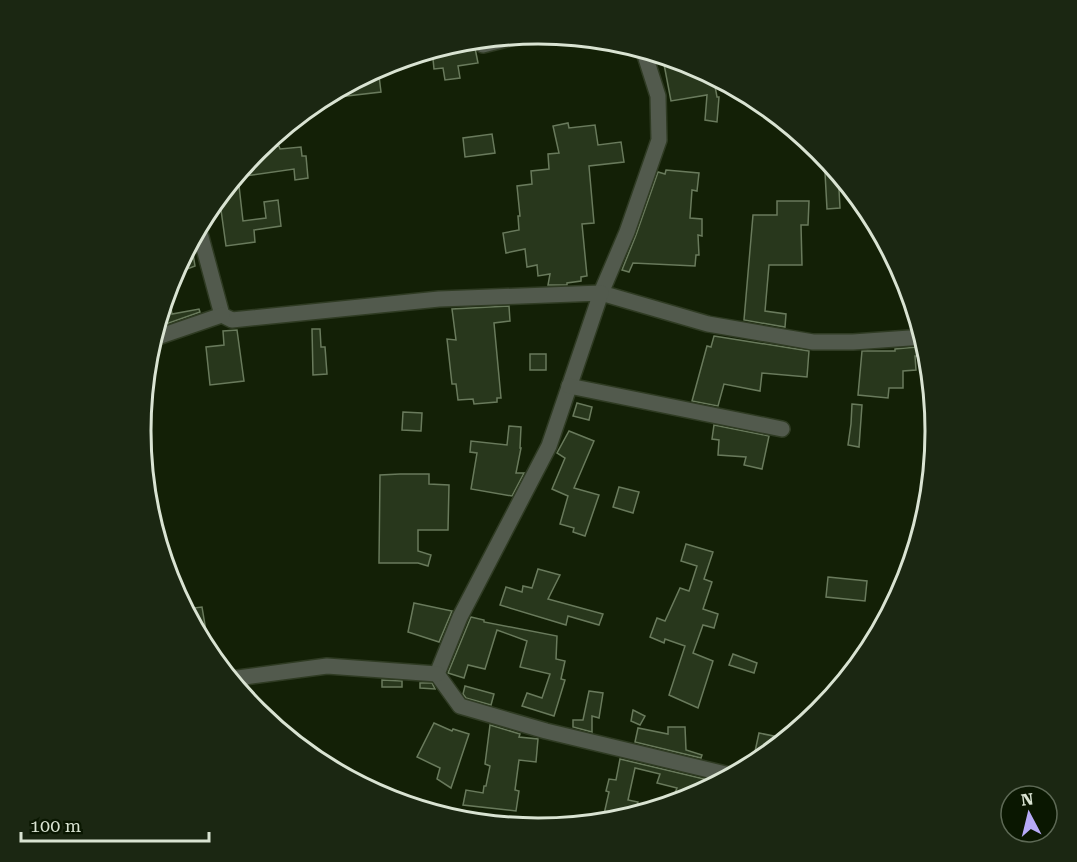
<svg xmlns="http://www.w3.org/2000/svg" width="1077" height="862" font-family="'Roboto Serif',serif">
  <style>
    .building { fill: #28371c; stroke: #697a5c; stroke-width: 1.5 }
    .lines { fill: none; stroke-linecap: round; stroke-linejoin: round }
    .minor-casing { stroke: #2f3b23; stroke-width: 18 }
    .minor { stroke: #525a4d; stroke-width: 15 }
    .rim { fill: none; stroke: #d9e3d2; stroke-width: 3 }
  </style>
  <rect width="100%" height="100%" fill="#132006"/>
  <!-- building -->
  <g class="building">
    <polygon points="474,43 478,63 458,66 460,78 445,80 443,68 434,69 432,49"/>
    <polygon points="669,57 691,63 713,75 717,97 719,97 717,122 705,120 707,95 671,101 663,59"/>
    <polygon points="375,69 376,77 379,76 381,92 321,99"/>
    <polygon points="568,123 569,128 595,125 598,145 621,142 624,162 589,166 594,223 582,224 587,276 581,277 581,281 567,283 567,285 548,285 550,274 538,276 537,265 527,267 525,249 506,253 503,233 519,230 518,216 520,216 517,186 532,184 531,171 549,169 548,154 559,153 553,126"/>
    <polygon points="492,134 495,153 465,157 463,138"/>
    <polygon points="279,146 280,149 301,147 302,156 306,156 308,178 295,180 294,169 238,177 243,221 266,218 264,202 278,200 281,226 254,230 255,242 226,246 221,210 206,212 208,210 249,159 261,158 260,148"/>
    <polygon points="824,154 838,171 840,208 827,209"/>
    <polygon points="666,170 699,173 697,191 692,190 690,218 702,219 702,236 698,235 699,255 696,255 695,266 633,263 629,272 622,270 636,235 658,172 665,174"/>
    <polygon points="777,201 809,201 808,225 801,225 802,265 769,265 765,311 786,314 785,327 744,320 753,215 777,215"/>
    <polygon points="191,242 195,266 187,269 171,291 168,289 172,314 199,309 200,312 166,324 157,325 171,278"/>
    <polygon points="509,306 510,321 494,323 501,398 497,398 497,402 474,404 473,399 458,400 456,384 452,384 447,339 456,340 452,309"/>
    <polygon points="312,329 320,329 321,347 325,347 327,374 313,375"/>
    <polygon points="237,330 244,381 210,385 206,347 224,345 223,331"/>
    <polygon points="714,336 809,351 807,377 762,373 760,391 724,384 718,406 692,401 707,346 711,347"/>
    <polygon points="917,347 917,356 915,356 916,370 903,371 903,388 889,388 888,398 858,395 862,351 895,351 895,349"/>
    <rect x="530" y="354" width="16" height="16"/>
    <polygon points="577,403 592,407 589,420 573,416"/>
    <polygon points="852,404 862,405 859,447 848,445 851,424"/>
    <polygon points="403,412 422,413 421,431 402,430"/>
    <polygon points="714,425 769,436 762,469 744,465 746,457 718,455 719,440 712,439"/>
    <polygon points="509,426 521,427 520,448 521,448 516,473 524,473 512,496 471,489 477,453 470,452 471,441 507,445"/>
    <polygon points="569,431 594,441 574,488 599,495 585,536 573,532 574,528 560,524 568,496 552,489 565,458 557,453"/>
    <polygon points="400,474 429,474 429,484 449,485 448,530 418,530 418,551 431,555 428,566 418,563 379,563 380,475"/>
    <polygon points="619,487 639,492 633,513 613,507"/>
    <polygon points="686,544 713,552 704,579 712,582 703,609 718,614 714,628 703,625 693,653 713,661 698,708 669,695 685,646 665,639 664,643 650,637 657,618 665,621 680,588 689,591 697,566 681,561"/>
    <polygon points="538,569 560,575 548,599 603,614 599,625 568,616 566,625 500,605 506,587 522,592 523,586 532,588"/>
    <polygon points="828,577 867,581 865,601 826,597"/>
    <polygon points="414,603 452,611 439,642 408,632"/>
    <polygon points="202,607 206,631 197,632 184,609"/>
    <polygon points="471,617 484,620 484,622 557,636 556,659 565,661 561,679 565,680 554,716 522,706 527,693 542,698 550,674 520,667 527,641 497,630 485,669 468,665 464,678 448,673"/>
    <polygon points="733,654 757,663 754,673 729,665"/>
    <polygon points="382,680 402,681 402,687 382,687"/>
    <polygon points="420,683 432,683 435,689 420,688"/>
    <polygon points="465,686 494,694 491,705 466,698 463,694"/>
    <polygon points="589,691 603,693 599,718 592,716 592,732 573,727 573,720 583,720"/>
    <polygon points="633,710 645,716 640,725 631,721"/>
    <polygon points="434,723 452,731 453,729 469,734 451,788 437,779 440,768 417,757"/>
    <polygon points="490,725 520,734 519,737 538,739 536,762 519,760 515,790 519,791 516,811 463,805 466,790 483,793 484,786 486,786 490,766 485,764"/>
    <polygon points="668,727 685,727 686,750 702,755 701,758 635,742 638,728 668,734"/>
    <polygon points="759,733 788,739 753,766 754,756"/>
    <polygon points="620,759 721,783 695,796 685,793 682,801 670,805 677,788 657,783 660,774 635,768 628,800 638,802 634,816 616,821 602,823 609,792 606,791 609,779 616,780"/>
  </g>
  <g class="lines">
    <!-- minor casing -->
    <g class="minor-casing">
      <g id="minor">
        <polyline points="483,45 526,34"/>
        <polyline points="643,49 658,96 659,140 627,232 601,293 708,324 813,342 853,342 924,337"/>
        <polyline points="865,208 868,208"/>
        <polyline points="197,230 201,237 222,315 232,320 439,299 601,293 549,446 460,617 437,674"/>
        <polyline points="152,339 222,315"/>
        <polyline points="569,386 782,429"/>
        <polyline points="437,674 460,706 546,731 734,776"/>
        <polyline points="230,679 327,666 437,674"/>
      </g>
    </g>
    <!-- minor -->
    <use href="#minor" class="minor"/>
  </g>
  <!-- crop -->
  <path d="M0 0H1077V862H0ZM151 431a387 387 0 1 1 774 0a387 387 0 1 1-774 0Z" fill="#1b2712" fill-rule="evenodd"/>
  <path class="rim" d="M151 431a387 387 0 1 1 774 0a387 387 0 1 1-774 0Z"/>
  <!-- north arrow -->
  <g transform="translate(1029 814) rotate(353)"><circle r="28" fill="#0a1701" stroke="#5d6955" stroke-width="1.5"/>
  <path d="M0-4.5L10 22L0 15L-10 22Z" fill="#b7abf8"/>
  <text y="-9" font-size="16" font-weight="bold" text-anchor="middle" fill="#d9e3d2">N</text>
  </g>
  <!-- scale -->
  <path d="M21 832v9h188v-9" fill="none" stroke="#d9e3d2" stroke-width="3"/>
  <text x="30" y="832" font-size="18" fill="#d9e3d2" stroke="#0a1701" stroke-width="4.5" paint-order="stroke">100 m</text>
</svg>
